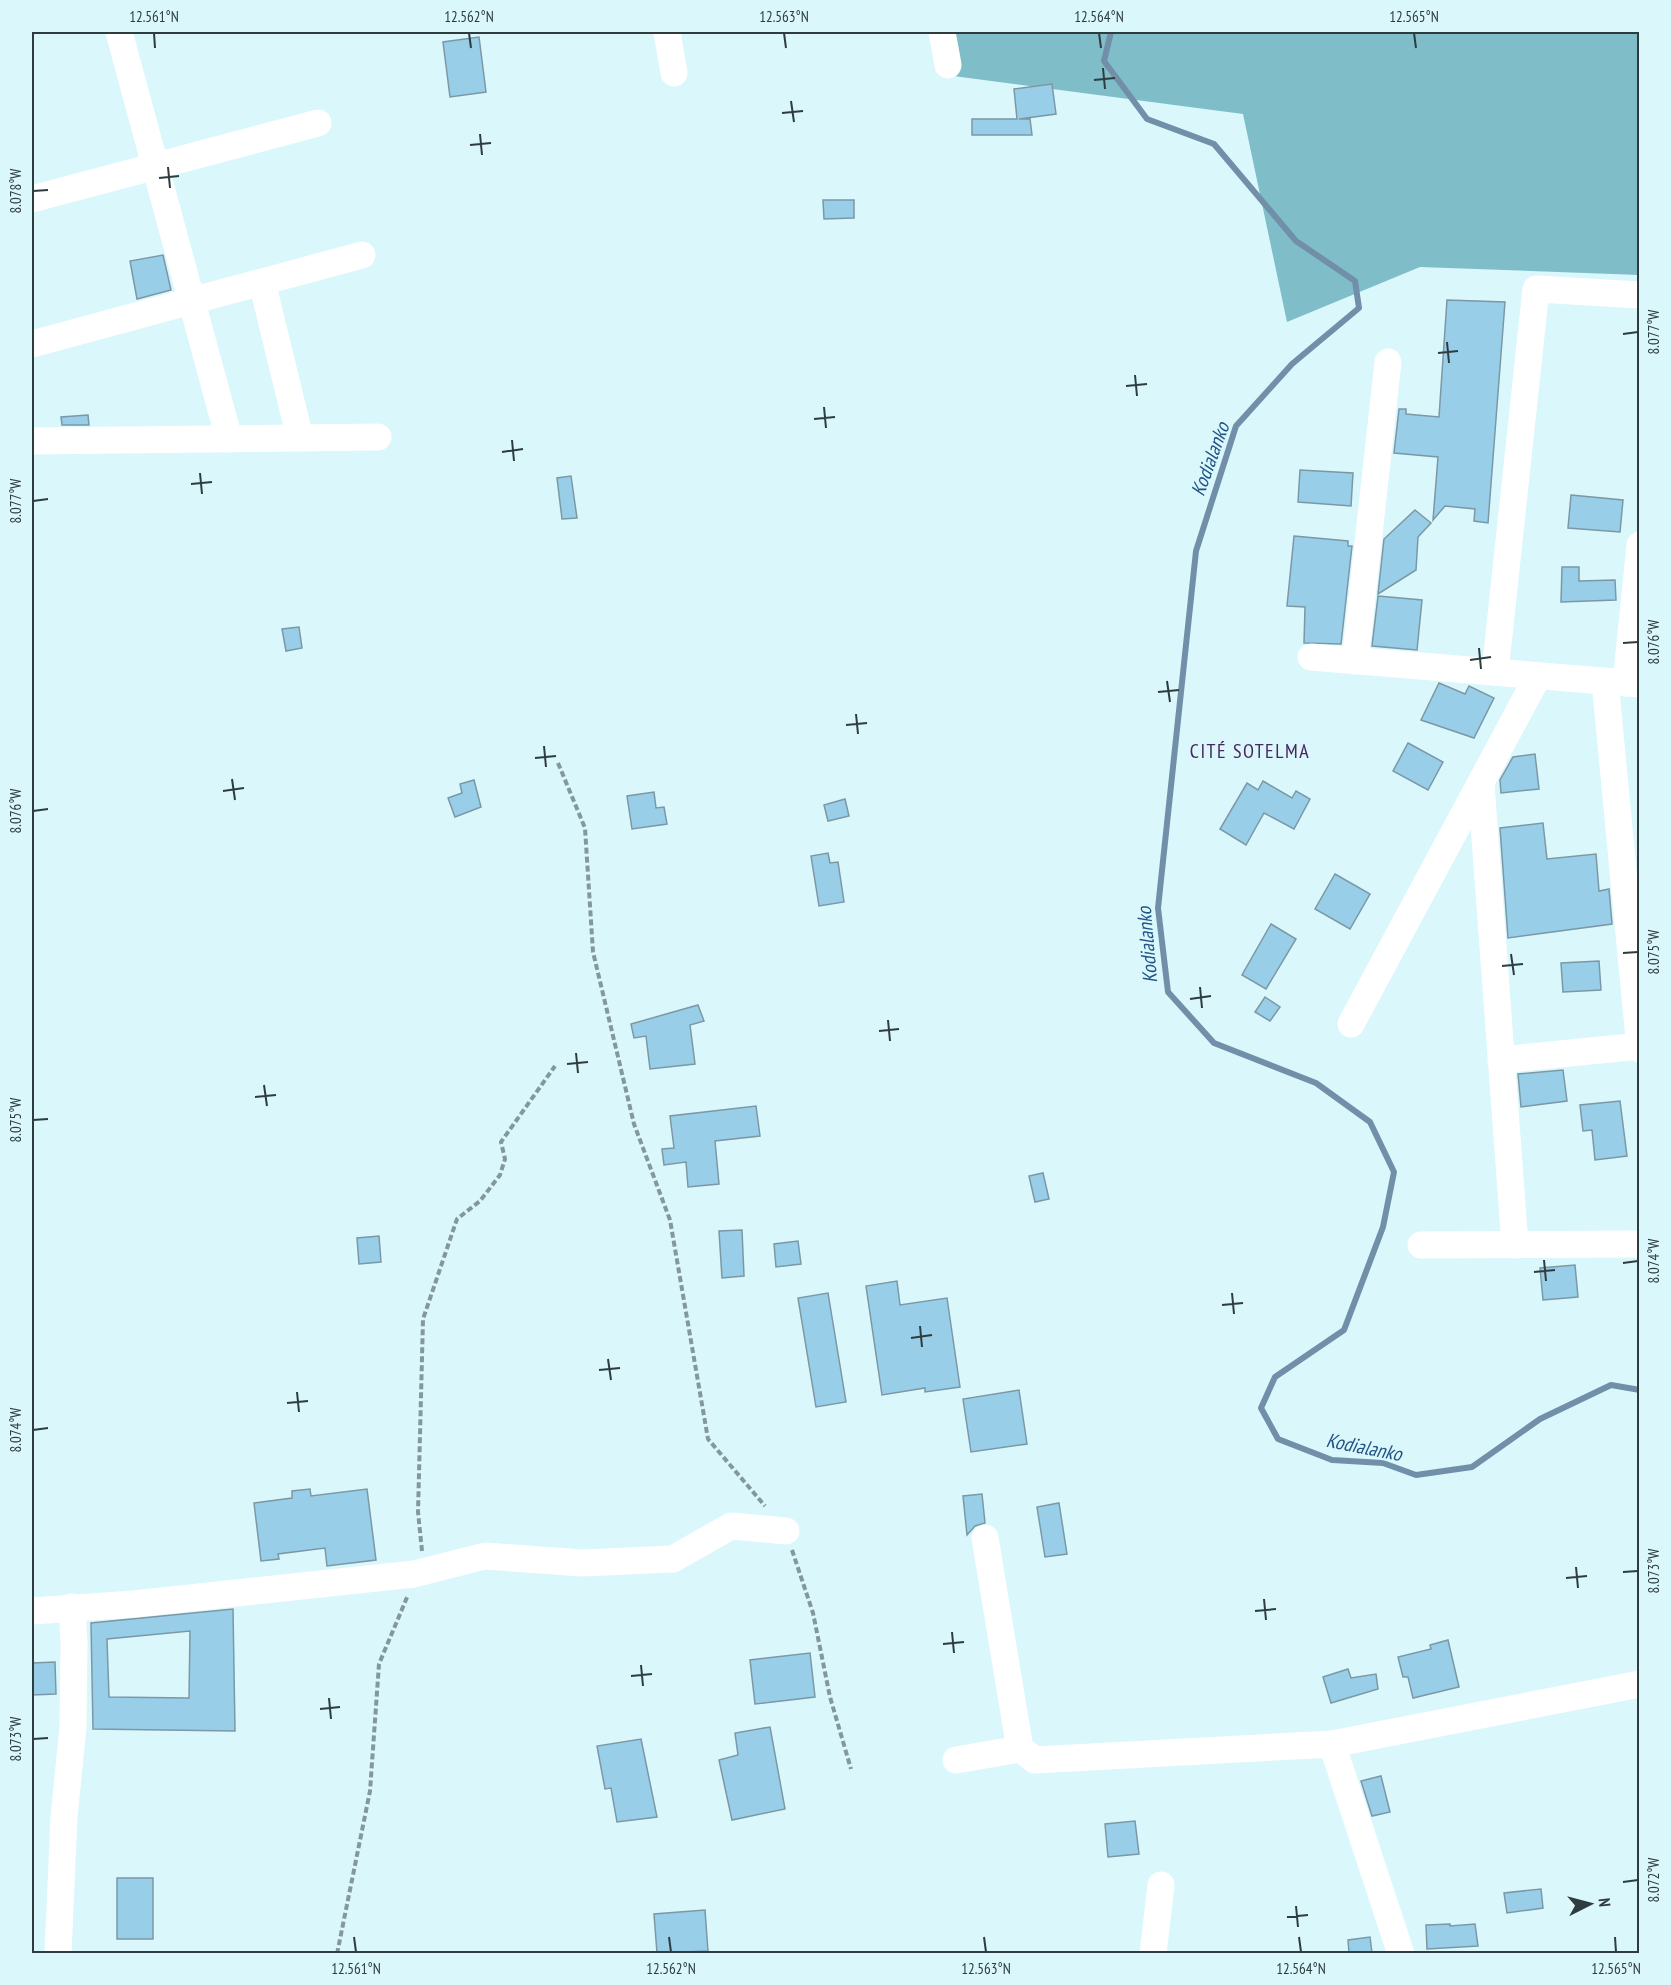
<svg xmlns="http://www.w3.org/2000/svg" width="1671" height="1985" font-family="'PT Sans Narrow',sans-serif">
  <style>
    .forest { fill: #7fbec9 }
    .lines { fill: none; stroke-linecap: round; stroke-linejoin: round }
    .stream { stroke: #728fa9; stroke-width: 6 }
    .building { fill: #99cee8; stroke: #7b98a6; stroke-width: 1.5; fill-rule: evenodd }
    .path { stroke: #82989c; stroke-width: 4; stroke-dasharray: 6 3; stroke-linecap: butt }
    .minor { stroke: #fff; stroke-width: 27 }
    .ticks { fill: none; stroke: #2e3c3f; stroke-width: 2 }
    .labels { text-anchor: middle; stroke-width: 4.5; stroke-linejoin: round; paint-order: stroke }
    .water-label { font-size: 20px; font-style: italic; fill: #225484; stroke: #daf7fc }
    .neighbourhood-label { font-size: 20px; letter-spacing: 1.5px; fill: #48275f; stroke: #daf7fc }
    .neatline { fill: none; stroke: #2e3c3f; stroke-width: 2 }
    .ticks-label { font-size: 15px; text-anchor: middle; fill: #2e3c3f }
  </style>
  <rect width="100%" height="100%" fill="#daf7fc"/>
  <!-- forest -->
  <polygon class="forest" points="937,32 1639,32 1639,275 1420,267 1287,322 1243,114 938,74"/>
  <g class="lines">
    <!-- stream -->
    <polyline class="stream" points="1111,32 1104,61 1147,119 1214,144 1296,241 1355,281 1359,308 1292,364 1236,426 1196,551 1158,908 1168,992 1214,1043 1316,1083 1370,1122 1394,1172 1383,1227 1344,1330 1275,1377 1261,1408 1278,1439 1332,1460 1383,1463 1416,1475 1472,1467 1540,1419 1611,1385 1640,1390"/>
  </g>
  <!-- building -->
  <g class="building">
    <polygon points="479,37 486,92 450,97 443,42"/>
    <polygon points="1052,84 1056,114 1019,119 1030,119 1032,135 972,135 972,119 1017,119 1014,89"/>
    <polygon points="823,200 854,200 854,218 824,219"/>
    <polygon points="163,255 171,290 137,299 130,261"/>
    <polygon points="1447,300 1505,302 1488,523 1474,521 1475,509 1445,506 1433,520 1438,457 1394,453 1399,409 1406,409 1406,414 1439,417"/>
    <polygon points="88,415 89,425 62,425 61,417"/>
    <polygon points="1300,470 1353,473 1351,506 1298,502"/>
    <polygon points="571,476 577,518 562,519 557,478"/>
    <polygon points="1571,495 1623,500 1620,532 1568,528"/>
    <polygon points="1415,510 1431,523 1418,537 1416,570 1378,594 1384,539"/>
    <polygon points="1294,536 1348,541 1348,546 1352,546 1341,644 1304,643 1305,607 1287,606"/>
    <polygon points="1562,567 1579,567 1579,581 1615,580 1616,600 1561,602"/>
    <polygon points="1378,596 1422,600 1417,650 1372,646"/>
    <polygon points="299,627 302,648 286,651 282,629"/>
    <polygon points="1439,683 1465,694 1469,686 1494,698 1474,738 1421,720"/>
    <polygon points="1408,743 1443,762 1428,790 1393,771"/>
    <polygon points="1535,754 1539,789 1501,793 1500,780 1513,757"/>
    <polygon points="474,780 481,807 455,817 448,798 462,793 460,784"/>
    <polygon points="1263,781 1292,798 1296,791 1310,799 1294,829 1264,813 1246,845 1220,829 1247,783 1258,790"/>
    <polygon points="654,792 656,808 664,807 667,824 632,829 627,796"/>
    <polygon points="845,799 849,816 828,821 824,805"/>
    <polygon points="1543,823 1547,859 1596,854 1599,891 1609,889 1612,924 1508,938 1500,828"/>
    <polygon points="828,853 830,863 838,862 844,902 819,906 811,856"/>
    <polygon points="1335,874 1370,894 1350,929 1315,909"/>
    <polygon points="1271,924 1296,939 1266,989 1242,975"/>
    <polygon points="1599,961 1601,990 1563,992 1561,963"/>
    <polygon points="1265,997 1280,1007 1270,1021 1255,1012"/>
    <polygon points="698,1005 704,1021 690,1025 695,1064 650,1069 646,1036 634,1038 631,1024"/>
    <polygon points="1563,1070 1567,1101 1521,1107 1518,1074"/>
    <polygon points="1620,1101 1627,1156 1595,1160 1592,1130 1583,1131 1580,1105"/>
    <polygon points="756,1106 760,1136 715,1141 719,1184 688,1187 686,1162 664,1165 662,1149 674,1148 670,1116"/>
    <polygon points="1043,1173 1049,1199 1035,1202 1029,1176"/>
    <polygon points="742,1230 744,1276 722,1278 719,1231"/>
    <polygon points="379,1236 381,1262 359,1264 357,1238"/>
    <polygon points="798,1241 801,1264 776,1267 774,1244"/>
    <polygon points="1575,1265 1578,1297 1543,1300 1540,1268"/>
    <polygon points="897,1281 900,1305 947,1298 960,1387 925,1392 925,1388 882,1395 866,1286"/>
    <polygon points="828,1293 846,1402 816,1407 798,1298"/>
    <polygon points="1019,1390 1027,1444 971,1452 963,1399"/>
    <polygon points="310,1489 311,1496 367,1489 376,1560 327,1566 325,1548 278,1554 279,1559 261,1561 254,1503 292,1498 292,1491"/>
    <polygon points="982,1494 985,1523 975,1526 967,1535 963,1496"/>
    <polygon points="1059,1503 1067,1554 1045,1557 1037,1507"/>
    <path d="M233,1609L235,1731L93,1729L91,1623ZM190,1631L189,1698L109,1697L107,1639Z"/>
    <polygon points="1448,1640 1459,1687 1413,1698 1408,1677 1403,1677 1398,1657 1431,1649 1430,1645"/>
    <polygon points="810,1653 815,1697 755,1704 750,1660"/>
    <polygon points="55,1662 56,1694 32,1695 32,1663"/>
    <polygon points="1348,1669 1351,1678 1376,1674 1378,1689 1331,1703 1323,1677"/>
    <polygon points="770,1727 785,1809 732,1820 719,1760 738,1755 735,1733"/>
    <polygon points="641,1739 657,1817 617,1822 611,1788 605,1789 597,1746"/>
    <polygon points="1381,1776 1390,1812 1372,1816 1361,1781"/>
    <polygon points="1135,1821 1139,1854 1108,1857 1105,1824"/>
    <rect x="117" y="1878" width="36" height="61"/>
    <polygon points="1541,1889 1543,1908 1507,1913 1504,1893"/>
    <polygon points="705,1910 708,1951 657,1953 654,1914"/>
    <polygon points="1450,1924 1450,1926 1475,1924 1478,1946 1427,1949 1426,1925"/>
    <polygon points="1370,1937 1372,1953 1349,1953 1348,1940"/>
  </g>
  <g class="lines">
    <!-- path -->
    <g class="path">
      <polyline points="558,763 585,828 593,952 634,1124 670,1220 708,1439 765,1506"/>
      <polyline points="792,1550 813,1613 830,1697 851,1769"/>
      <polyline points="422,1551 418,1512 423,1319 457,1219 480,1201 500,1175 505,1159 501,1142 555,1066"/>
      <polyline points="337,1954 370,1791 379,1664 408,1595"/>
    </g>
    <!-- minor -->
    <g class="minor">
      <polyline points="119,32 229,439"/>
      <polyline points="667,32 674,73"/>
      <polyline points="942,32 948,65"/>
      <polyline points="32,199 318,123"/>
      <polyline points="262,282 300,438"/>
      <polyline points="32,344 362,255"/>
      <polyline points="32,441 378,437"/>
      <polyline points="1311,657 1640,684"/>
      <polyline points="1355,661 1388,362"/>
      <polyline points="1495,672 1536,289 1640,295"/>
      <polyline points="1605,681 1640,1049"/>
      <polyline points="1626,683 1640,545"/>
      <polyline points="1481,784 1515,1245"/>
      <polyline points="1351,1024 1538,676"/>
      <polyline points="1501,1060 1640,1046"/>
      <polyline points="1421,1245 1640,1244"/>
      <polyline points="985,1538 1020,1749"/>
      <polyline points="32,1611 134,1604 414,1574 485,1556 582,1563 673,1559 731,1526 786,1531"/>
      <polyline points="1332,1744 1640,1684"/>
      <polyline points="956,1760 1020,1749 1035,1760 1332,1744 1401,1954"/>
      <polyline points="58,1954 64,1817 73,1727 74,1642 72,1607"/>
      <polyline points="1153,1954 1161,1885"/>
    </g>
  </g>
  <!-- ticks -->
  <path class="ticks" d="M154,33L155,48M469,33L471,48M784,33L786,48M1099,33L1101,48M1414,33L1416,48M1103,68L1105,89M1094,80L1115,78M791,101L794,122M782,113L803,111M480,134L482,155M470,145L491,143M168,167L170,188M159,178L179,176M33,191L48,190M1623,334L1638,332M1447,342L1449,363M1438,353L1458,351M1135,375L1137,396M1126,386L1147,384M824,407L826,428M814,419L835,417M512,440L514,461M502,452L523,449M200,473L202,494M191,484L212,482M33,501L48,499M1623,643L1638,642M1479,648L1481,669M1470,660L1491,657M1167,681L1170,702M1158,692L1179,690M856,714L858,734M846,725L867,723M544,746L546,767M535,758L556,756M232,779L235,800M223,791L244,788M33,811L48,809M1623,953L1638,952M1511,954L1514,975M1502,966L1523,964M1200,987L1202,1008M1190,999L1211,996M888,1020L890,1041M879,1031L899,1029M576,1053L578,1073M567,1064L588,1062M264,1085L267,1106M255,1097L276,1095M33,1120L48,1119M1544,1260L1546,1281M1623,1263L1638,1261M1534,1272L1555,1270M1232,1293L1234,1314M1222,1305L1243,1303M920,1326L922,1347M911,1338L932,1335M608,1359L611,1380M599,1370L620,1368M297,1392L299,1412M287,1403L308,1401M33,1430L48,1428M1576,1567L1578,1588M1623,1572L1638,1571M1566,1578L1587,1576M1264,1599L1266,1620M1255,1611L1276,1609M952,1632L954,1653M943,1644L964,1642M641,1665L643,1686M631,1676L652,1674M329,1698L331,1719M320,1709L340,1707M33,1739L48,1738M1623,1882L1638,1880M1296,1906L1298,1927M1287,1917L1308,1915M354,1937L356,1952M669,1937L671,1952M984,1937L986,1952M1299,1937L1301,1952M1615,1937L1616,1952"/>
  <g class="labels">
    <!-- water labels -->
    <g class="water-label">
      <text transform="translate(1210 459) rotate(-70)" y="7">Kodialanko</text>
      <text transform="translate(1147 945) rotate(-95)" y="7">Kodialanko</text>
      <text transform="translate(1364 1447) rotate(11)" y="7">Kodialanko</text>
    </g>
    <!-- neighbourhood labels -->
    <g class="neighbourhood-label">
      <text x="1250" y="758">CITÉ SOTELMA</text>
    </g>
  </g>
  <!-- border -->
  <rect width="1671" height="1985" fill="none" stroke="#daf7fc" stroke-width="66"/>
  <!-- north arrow -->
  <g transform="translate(1590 1904) rotate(84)" stroke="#daf7fc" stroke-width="4.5" paint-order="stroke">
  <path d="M0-4.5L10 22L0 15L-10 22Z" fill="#2e3c3f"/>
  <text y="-9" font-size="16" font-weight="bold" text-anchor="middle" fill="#2e3c3f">N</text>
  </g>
  <rect x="33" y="33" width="1605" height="1919" class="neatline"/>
  <g class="ticks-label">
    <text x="154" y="22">12.561°N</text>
    <text x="469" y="22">12.562°N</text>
    <text x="784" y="22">12.563°N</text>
    <text x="1099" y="22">12.564°N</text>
    <text x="1414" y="22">12.565°N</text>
    <text transform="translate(16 191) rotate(-90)" y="5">8.078°W</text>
    <text transform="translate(1654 332) rotate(-90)" y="5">8.077°W</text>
    <text transform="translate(16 501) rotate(-90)" y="5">8.077°W</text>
    <text transform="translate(1654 642) rotate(-90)" y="5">8.076°W</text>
    <text transform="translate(16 811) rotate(-90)" y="5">8.076°W</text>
    <text transform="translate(1654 952) rotate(-90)" y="5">8.075°W</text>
    <text transform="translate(16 1120) rotate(-90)" y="5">8.075°W</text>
    <text transform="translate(1654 1261) rotate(-90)" y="5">8.074°W</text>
    <text transform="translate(16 1430) rotate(-90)" y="5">8.074°W</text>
    <text transform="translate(1654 1571) rotate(-90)" y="5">8.073°W</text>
    <text transform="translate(16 1739) rotate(-90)" y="5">8.073°W</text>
    <text transform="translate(1654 1880) rotate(-90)" y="5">8.072°W</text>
    <text x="356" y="1974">12.561°N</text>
    <text x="671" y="1974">12.562°N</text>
    <text x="986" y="1974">12.563°N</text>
    <text x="1301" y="1974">12.564°N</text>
    <text x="1616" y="1974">12.565°N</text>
  </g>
</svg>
